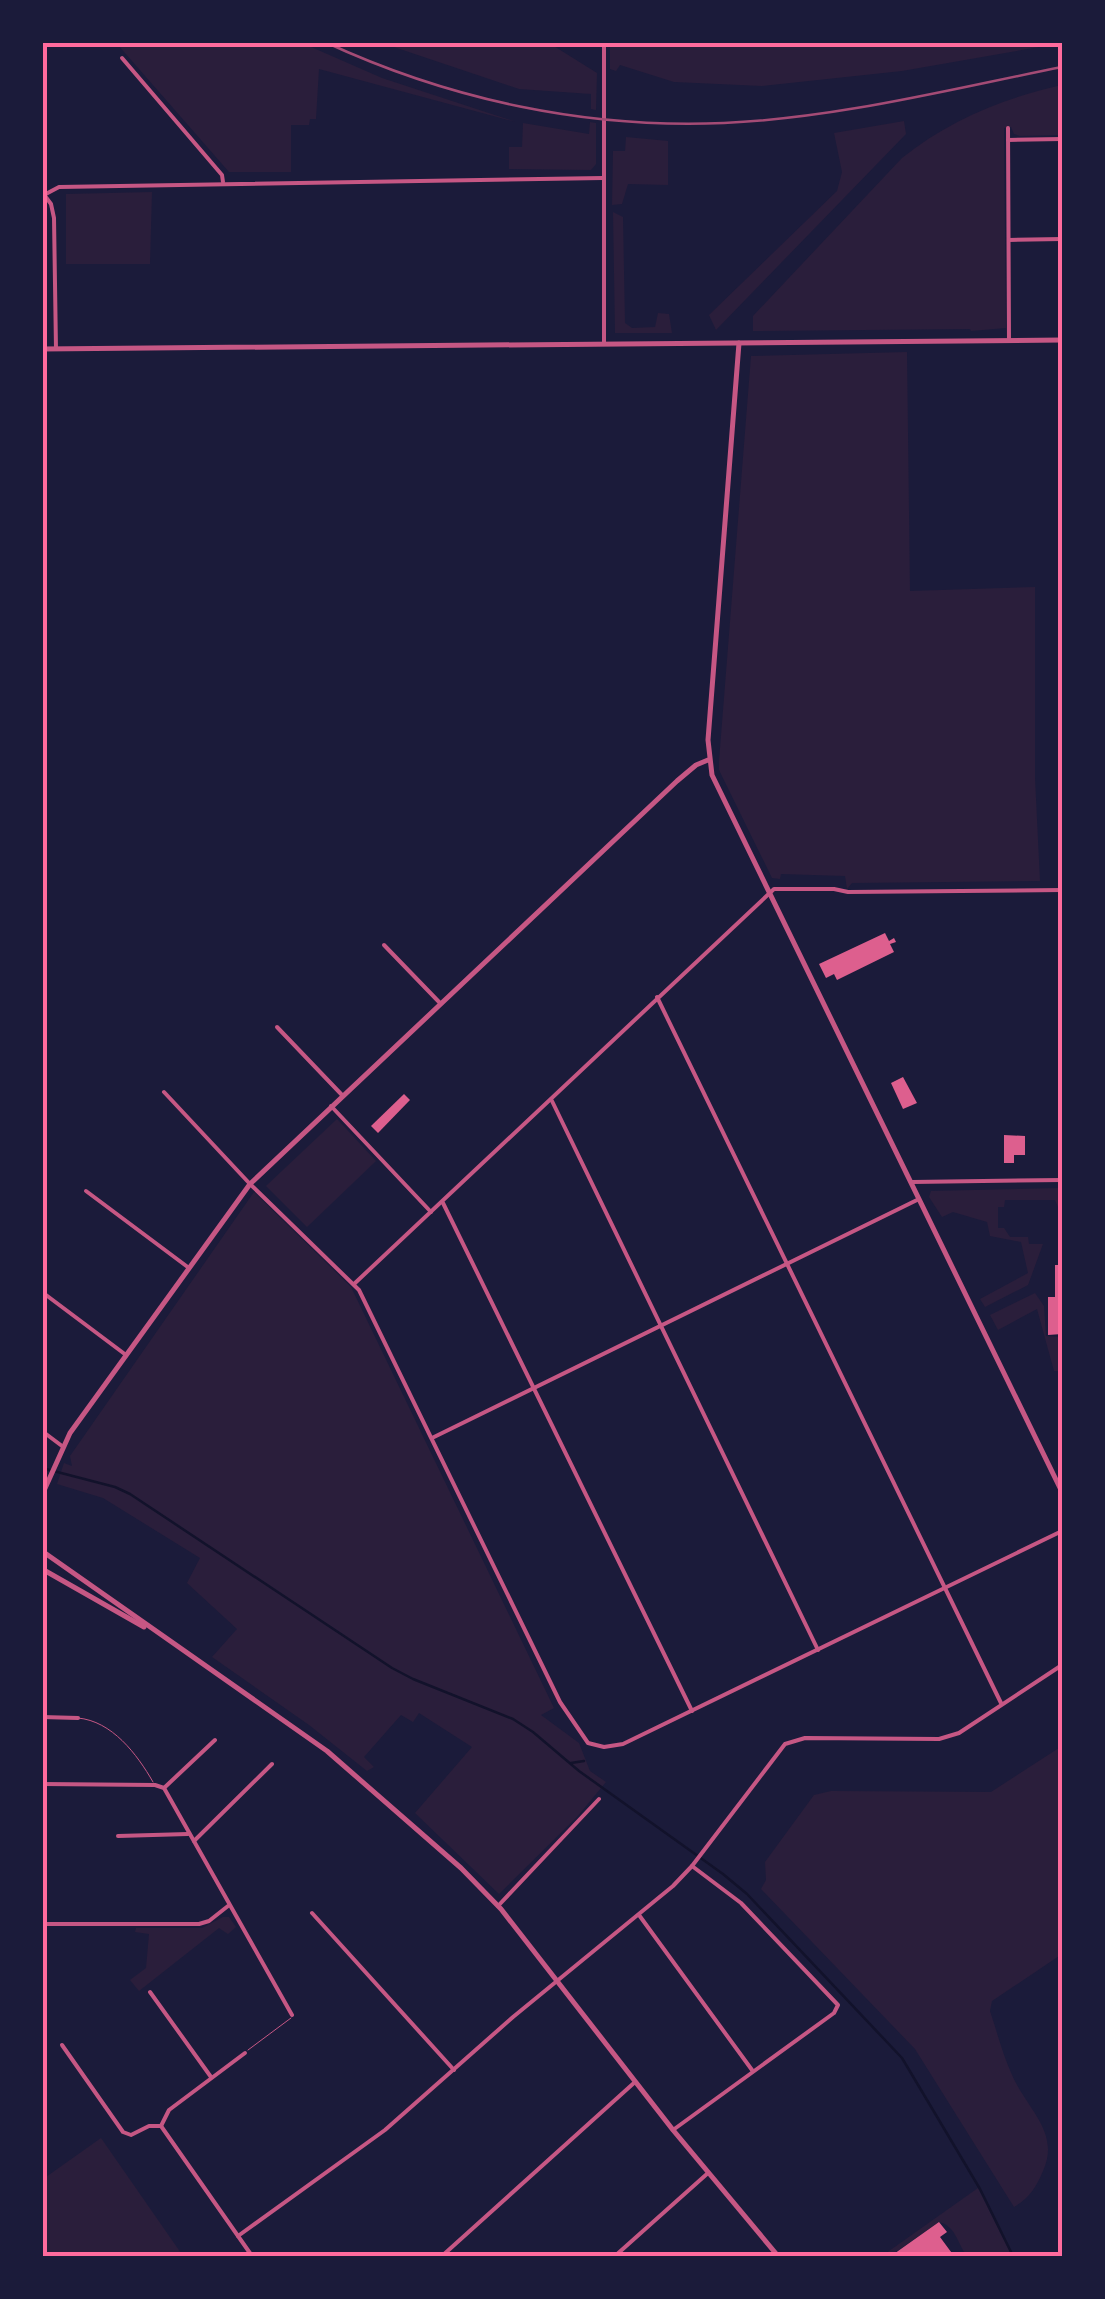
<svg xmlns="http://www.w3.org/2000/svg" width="1105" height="2299" font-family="Quicksand,sans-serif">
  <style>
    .green { fill: #2a1e3b }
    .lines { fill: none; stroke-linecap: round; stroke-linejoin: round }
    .stream { stroke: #12122b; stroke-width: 2.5 }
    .building { fill: #dd5f8e }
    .service { stroke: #c65784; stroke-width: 1 }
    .minor { stroke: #c65784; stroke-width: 4 }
    .tertiary { stroke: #c65784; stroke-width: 5 }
    .rail { stroke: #a44b75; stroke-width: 2.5 }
    .neatline { fill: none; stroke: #ff6b9d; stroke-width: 4 }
  </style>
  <rect width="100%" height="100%" fill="#1b1b3a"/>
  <!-- green -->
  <g class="green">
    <polygon points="122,42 302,43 382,78 516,122 319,69 316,119 310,119 309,125 291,125 291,172 229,172 118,45"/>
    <polygon points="382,43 549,43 597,73 596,110 591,109 591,94 519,89"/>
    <polygon points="610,43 1062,42 1062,43 902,71 762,86 674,82 620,65 616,71 610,69"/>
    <path d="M1062,85V135L1020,136L1014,134L1011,127L1004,128L1006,328L971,331L970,329L753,331V316L902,158C949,120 1004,98 1062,85Z"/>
    <polygon points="904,121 906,134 716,330 709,315 837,191 842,172 834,133"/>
    <polygon points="590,122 596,123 596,164 591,170 509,169 509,147 522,147 523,123 589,134"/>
    <polygon points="626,137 668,141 668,185 628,184 622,204 612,205 613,151 625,151"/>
    <polygon points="152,192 150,264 66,264 66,194"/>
    <polygon points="613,212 623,217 625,323 632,328 655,327 658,313 669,314 672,333 615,333"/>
    <polygon points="907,352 910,591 1035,587 1035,778 1040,881 852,883 847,889 845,876 781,874 780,879 772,878 719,770 719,761 751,356"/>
    <polygon points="337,1119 376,1161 307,1227 266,1186"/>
    <polygon points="1058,1188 1058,1207 1055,1200 1005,1200 1004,1207 998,1207 998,1228 1004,1228 1010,1237 1028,1237 1029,1244 1043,1244 1028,1285 985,1307 980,1299 1028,1273 1021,1242 990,1236 987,1222 953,1212 942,1217 929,1197 931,1191"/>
    <polygon points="254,1192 351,1287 554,1708 541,1715 579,1743 590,1771 606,1782 577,1817 499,1894 415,1813 472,1747 419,1713 413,1722 401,1715 364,1757 374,1767 367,1771 309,1725 212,1657 237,1629 187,1583 200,1558 103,1498 57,1484 64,1463 72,1466 70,1456"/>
    <polygon points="1035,1293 1044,1306 1046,1336 1062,1337 1062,1371 1054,1371 1037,1309 998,1330 990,1315"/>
    <path d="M1062,1746V1954L992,2001L990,2011C998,2035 1005,2063 1017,2085C1033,2114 1059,2136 1043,2171C1036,2188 1029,2198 1014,2207L915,2049L761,1889L766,1880L765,1862L814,1795L831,1791L991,1792Z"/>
    <polygon points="223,1917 229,1917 236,1927 228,1934 219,1928 139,1991 130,1980 146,1968 149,1934 135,1932 136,1928 202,1928"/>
    <polygon points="101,2138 183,2256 43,2256 43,2173 46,2177"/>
    <path d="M978,2188L1012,2256H967C957,2243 956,2226 939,2222L890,2256H882Z"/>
  </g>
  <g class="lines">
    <!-- stream -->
    <g class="stream">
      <polyline points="42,1468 115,1487 130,1494 392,1668 413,1679 513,1719 533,1732 579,1771 723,1874 747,1894 902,2058 980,2189 1013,2256"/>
      <polyline points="571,1763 584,1761"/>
    </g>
  </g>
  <!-- building -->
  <g class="building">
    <polygon points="885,933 889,941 894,938 896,942 890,944 894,952 837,980 834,974 826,978 819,964"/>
    <polygon points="903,1077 917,1103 903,1109 891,1083"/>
    <polygon points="404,1094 410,1100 378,1133 371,1126"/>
    <polygon points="1004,1135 1025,1136 1025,1155 1014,1155 1014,1163 1004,1163"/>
    <polygon points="1055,1265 1062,1265 1062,1334 1048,1335 1048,1297 1055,1297"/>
    <polygon points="939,2222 947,2232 940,2237 954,2256 891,2256"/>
  </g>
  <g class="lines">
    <!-- service -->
    <g class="service">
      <path d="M78,1718C112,1721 137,1754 153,1782"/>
      <polyline points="248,2050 291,2018"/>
    </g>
    <!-- minor -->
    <g class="minor">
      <polyline points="604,42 604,343"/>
      <polyline points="122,58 222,175 223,182"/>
      <polyline points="1008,128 1009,341"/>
      <polyline points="1008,140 1062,139"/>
      <polyline points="42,196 59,187 603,178"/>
      <polyline points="45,196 51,204 54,218 56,349"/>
      <polyline points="1009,240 1062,239"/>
      <polyline points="384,945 440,1003"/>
      <polyline points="657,997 1001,1703"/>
      <polyline points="277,1027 342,1095"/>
      <polyline points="164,1092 250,1184 359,1290 560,1702 588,1743 604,1747 623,1744 1062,1531"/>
      <polyline points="552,1101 818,1650"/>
      <polyline points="331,1106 431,1212"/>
      <polyline points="912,1182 1062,1180"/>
      <polyline points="86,1191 189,1268"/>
      <polyline points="443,1203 692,1711"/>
      <polyline points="354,1284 774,889 834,889 848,892 1062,890"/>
      <polyline points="42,1292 126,1355"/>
      <polyline points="42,1431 62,1446"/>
      <polyline points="432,1438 917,1200"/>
      <polyline points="42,1717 78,1718"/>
      <polyline points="42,1784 155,1785 164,1788 292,2015"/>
      <polyline points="164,1788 215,1740"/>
      <polyline points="118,1836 188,1834"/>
      <polyline points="194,1841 272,1764"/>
      <polyline points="498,1906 599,1799"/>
      <polyline points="312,1913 454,2070"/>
      <polyline points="639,1915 752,2070"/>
      <polyline points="42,1924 199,1924 209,1921 228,1906"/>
      <polyline points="150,1992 211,2077"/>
      <polyline points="62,2045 123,2132 131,2135 149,2126 161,2126 169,2110 245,2053"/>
      <polyline points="161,2126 252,2256"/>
      <polyline points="673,2130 834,2013 838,2005 741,1903 692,1866"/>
      <polyline points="238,2236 385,2130 513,2017 673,1886 692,1866 785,1744 805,1738 939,1739 959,1733 1062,1665"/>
      <polyline points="442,2256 635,2082"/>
      <polyline points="615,2256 708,2173"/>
    </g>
    <!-- tertiary -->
    <g class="tertiary">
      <polyline points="739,343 708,740 712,775 1062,1492"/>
      <polyline points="42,349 1062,340"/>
      <polyline points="42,1495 70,1433 250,1184 677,781 696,765 708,760"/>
      <polyline points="42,1551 327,1751 461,1868 501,1909 673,2130 778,2256"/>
      <polyline points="42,1569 144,1627"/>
    </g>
    <!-- rail -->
    <path class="rail" d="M325,42C450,100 587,129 724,123C838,118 951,89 1062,67"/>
  </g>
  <!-- border -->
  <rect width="1105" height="2299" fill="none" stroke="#1b1b3a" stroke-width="90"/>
  <rect x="45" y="45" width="1015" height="2209" class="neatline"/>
</svg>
